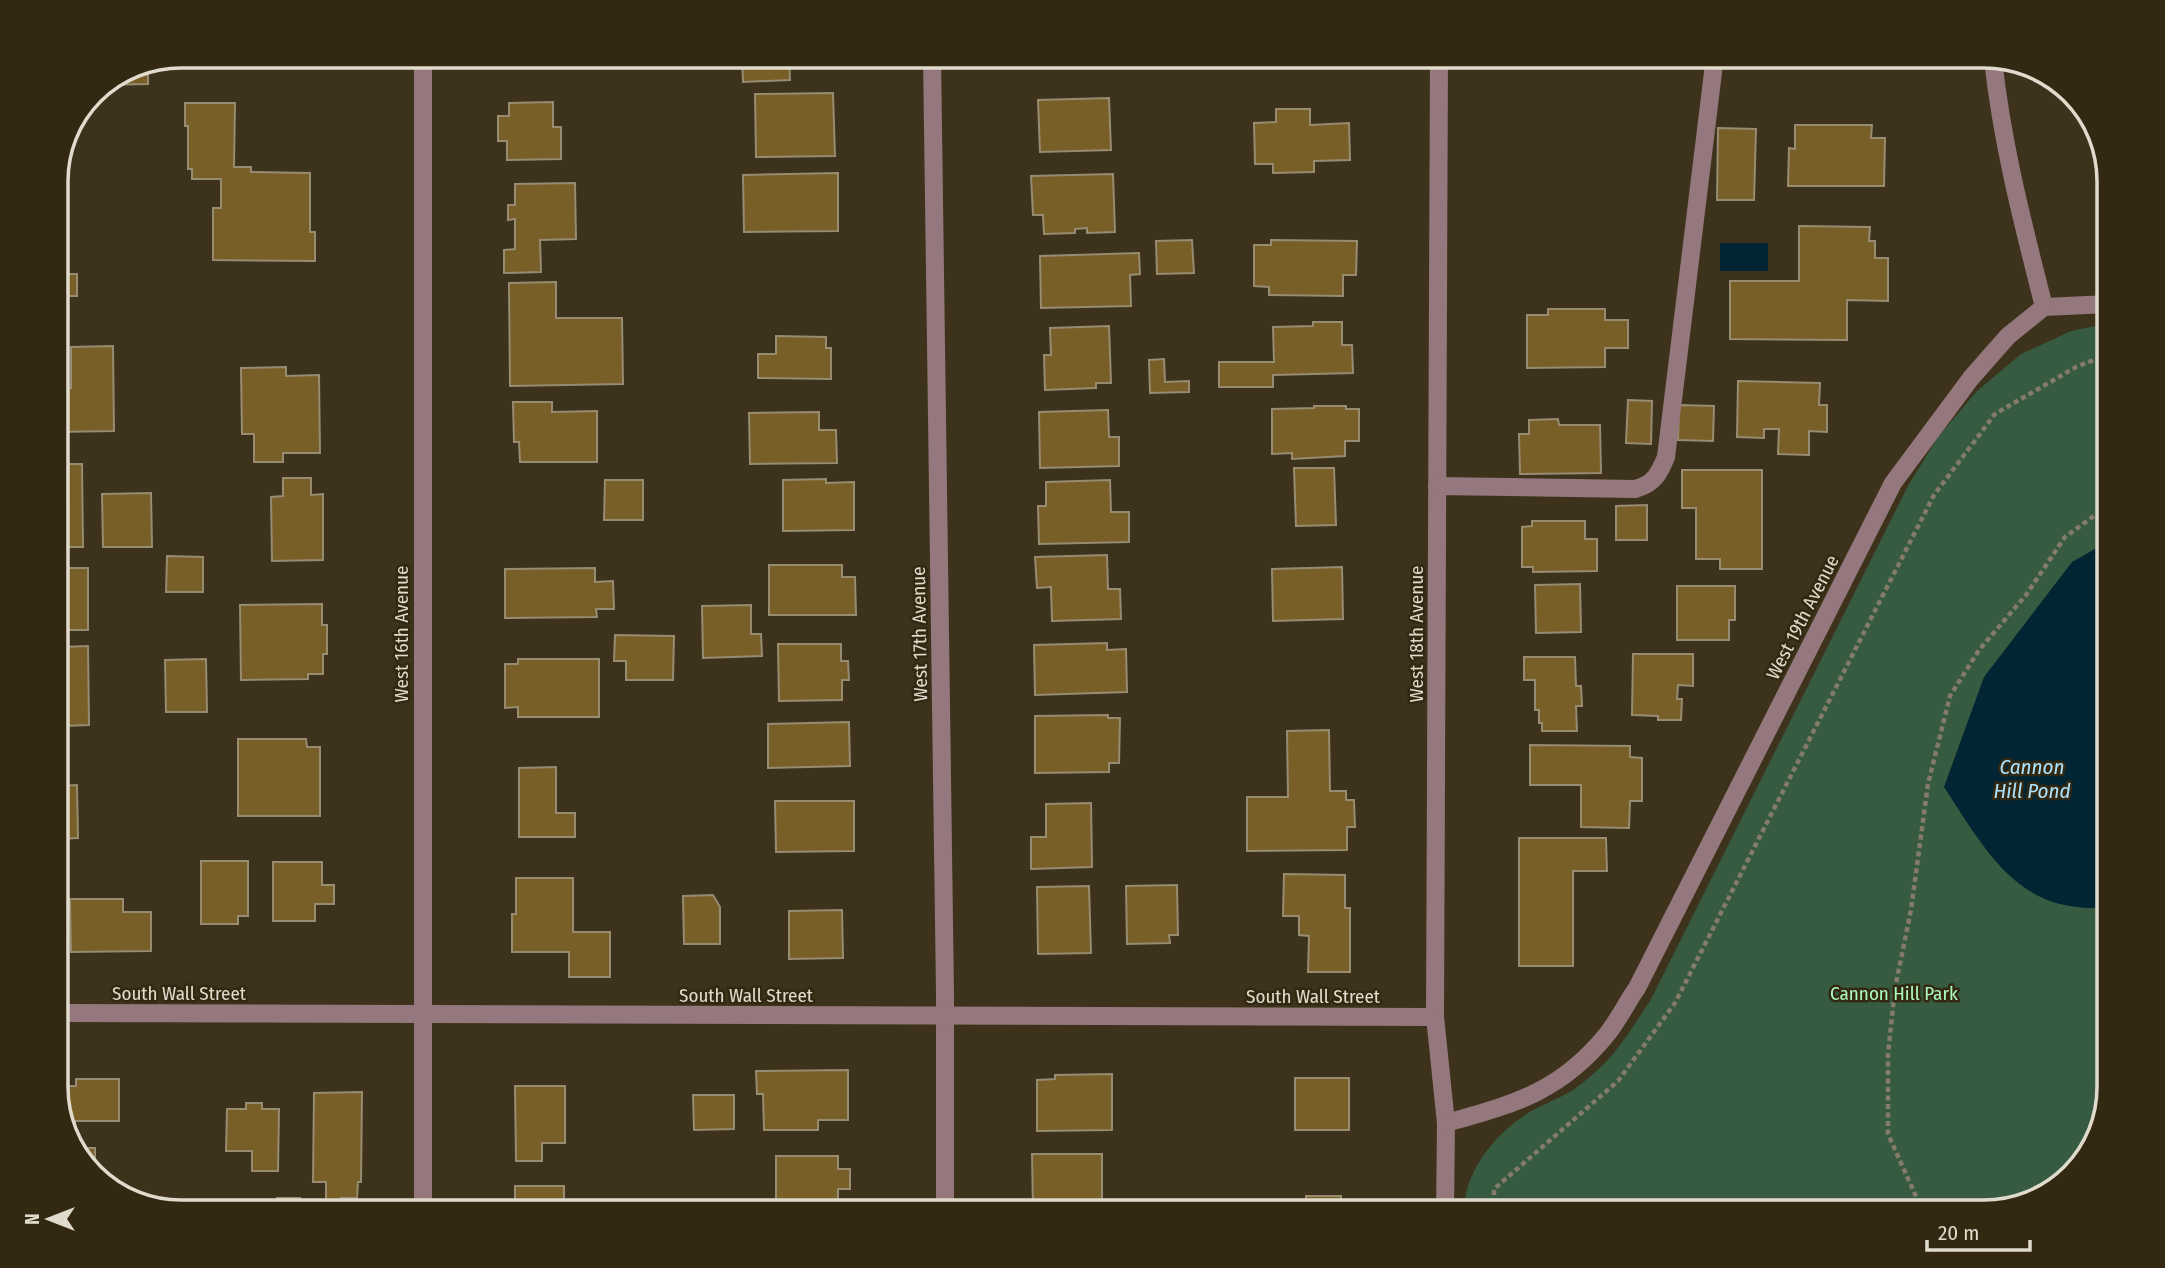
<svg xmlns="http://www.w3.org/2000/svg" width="2165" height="1268" font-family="'Fira Sans Condensed',sans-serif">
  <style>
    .green { fill: #365b40 }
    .water { fill: #022534 }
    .building { fill: #775f27; stroke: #978b71; stroke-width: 2 }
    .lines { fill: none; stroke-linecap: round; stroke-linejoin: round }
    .path { stroke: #847b68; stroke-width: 4.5; stroke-dasharray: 5 3.5; stroke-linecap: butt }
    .minor { stroke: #95787d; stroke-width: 18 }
    .labels { text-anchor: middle; stroke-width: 5; stroke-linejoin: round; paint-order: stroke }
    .street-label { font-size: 19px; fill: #e1dbcd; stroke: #332811 }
    .park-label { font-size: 19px; fill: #abf9bf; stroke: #332811 }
    .water-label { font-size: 21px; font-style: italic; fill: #ade2fd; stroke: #332811 }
    .rim { fill: none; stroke: #e1dbcd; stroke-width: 3.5 }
  </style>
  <rect width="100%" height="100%" fill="#3d321b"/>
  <!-- green -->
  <path class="green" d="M2109,323V1087L2092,1149L2047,1195L1984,1212H1464C1464,1173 1493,1136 1525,1115C1538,1106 1554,1101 1568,1093C1577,1088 1586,1080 1594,1073C1617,1054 1633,1026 1650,1001L1909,484L1938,437L1977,391L2021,354L2071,331Z"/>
  <!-- water -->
  <g class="water">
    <rect x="1720" y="243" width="48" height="28"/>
    <path d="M2109,541V909C2093,908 2075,908 2060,904C2004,890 1974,832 1944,787L1984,677L2072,562Z"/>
  </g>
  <!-- building -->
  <g class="building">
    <polygon points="742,56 789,56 790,80 743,82"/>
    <polygon points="148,63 148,84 104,85 134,65"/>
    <polygon points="833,93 835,156 756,157 755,94"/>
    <polygon points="1109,98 1111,150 1040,152 1038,100"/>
    <polygon points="553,102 553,127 561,127 561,159 507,160 507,141 498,141 498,116 509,116 509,103"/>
    <polygon points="185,103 235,103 234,167 251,167 251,172 310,173 310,232 315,232 315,261 213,260 213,208 221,208 221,179 192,179 192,169 188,169 188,126 185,126"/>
    <polygon points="1276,109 1310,109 1310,125 1349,123 1350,160 1314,161 1314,172 1273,173 1273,164 1255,164 1254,123 1276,122"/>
    <polygon points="1795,125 1872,125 1871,138 1885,138 1884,186 1788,186 1789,148 1795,149"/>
    <polygon points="1718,128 1756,129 1754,200 1717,200"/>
    <polygon points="838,173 838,231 744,232 743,175"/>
    <polygon points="1113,174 1115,232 1087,233 1087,228 1075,229 1075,233 1044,234 1043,215 1033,215 1031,176"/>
    <polygon points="575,183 576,239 540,240 541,272 504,273 504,250 515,249 515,219 508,220 508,205 515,205 515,184"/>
    <polygon points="1799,226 1870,227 1869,241 1875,241 1875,258 1888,258 1888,301 1847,300 1847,340 1730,339 1730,281 1799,281"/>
    <polygon points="1192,240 1194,273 1157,274 1156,241"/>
    <polygon points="1271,240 1357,241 1356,275 1343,275 1343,296 1269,295 1269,287 1254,286 1254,245 1271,245"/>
    <polygon points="1139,253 1140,274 1130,275 1131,306 1041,308 1040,256"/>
    <polygon points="56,255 61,255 61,274 77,274 77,296 56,296"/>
    <polygon points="556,282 556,318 622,318 623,384 510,386 509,283"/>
    <polygon points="1548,309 1605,309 1605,320 1628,320 1628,348 1605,348 1605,367 1527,368 1527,315 1548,315"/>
    <polygon points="1313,322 1342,322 1342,345 1352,345 1353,373 1273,375 1273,387 1219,387 1219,362 1274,362 1273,327 1313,326"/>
    <polygon points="1109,326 1111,383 1096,383 1096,388 1045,390 1044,355 1051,355 1050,328"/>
    <polygon points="776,336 826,337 826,348 831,348 831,379 758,378 758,354 776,354"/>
    <polygon points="113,346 114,431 56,432 56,388 71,388 71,347"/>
    <polygon points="1164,359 1165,382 1189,381 1189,392 1150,393 1149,360"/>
    <polygon points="286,367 286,376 319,375 320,453 283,453 283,462 254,462 254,434 242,434 241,368"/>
    <polygon points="1738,381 1820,383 1819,405 1827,405 1827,432 1809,431 1809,455 1778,454 1779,429 1764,429 1764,438 1737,437"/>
    <polygon points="1628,400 1652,401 1651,444 1626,443"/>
    <polygon points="513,402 552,402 552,412 597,411 597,462 520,462 519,442 514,442"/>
    <polygon points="1679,405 1714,406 1713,441 1678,440"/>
    <polygon points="1314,406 1346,406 1346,409 1359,409 1359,441 1345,441 1345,456 1292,459 1292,453 1272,454 1272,409 1314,408"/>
    <polygon points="1108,410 1109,437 1119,437 1119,466 1040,468 1039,412"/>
    <polygon points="819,412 819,430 836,430 837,463 750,464 749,413"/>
    <polygon points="1558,419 1559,425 1600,425 1601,473 1520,474 1519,434 1529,434 1529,420"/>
    <polygon points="56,464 82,464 83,547 56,547"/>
    <polygon points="1294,468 1334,468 1336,525 1296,526"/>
    <polygon points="1682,470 1762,470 1762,569 1720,569 1720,559 1696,559 1696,508 1682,508"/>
    <polygon points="283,478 311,478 311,495 323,494 323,560 272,561 271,497 283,496"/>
    <polygon points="826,479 826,483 854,482 854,530 783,531 783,480"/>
    <polygon points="605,480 643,480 643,520 604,520"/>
    <polygon points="1110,480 1111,512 1129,512 1129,542 1039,544 1038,506 1046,506 1046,482"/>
    <polygon points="151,493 152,547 103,547 102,494"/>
    <polygon points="1647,505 1647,540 1616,540 1616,506"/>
    <polygon points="1532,521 1585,521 1585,539 1597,539 1597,571 1533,572 1533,567 1522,567 1522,527 1532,526"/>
    <polygon points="1107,555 1108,589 1120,589 1121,619 1052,621 1051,587 1037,588 1035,557"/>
    <polygon points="167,556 203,557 203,592 166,592"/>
    <polygon points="769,565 842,565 842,577 855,577 856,615 769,615"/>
    <polygon points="1342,567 1343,619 1273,621 1272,569"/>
    <rect x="56" y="568" width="32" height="62"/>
    <polygon points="595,568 595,582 613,581 614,609 596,609 597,617 505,618 505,569"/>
    <polygon points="1580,584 1581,632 1536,633 1535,585"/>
    <polygon points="1677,586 1735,586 1735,620 1729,620 1729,640 1677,640"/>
    <polygon points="322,604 322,625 327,625 327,654 323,654 323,674 308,674 308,679 241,680 240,605"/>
    <polygon points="751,605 751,634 761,634 762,656 703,658 702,606"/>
    <polygon points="615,635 674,636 673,680 626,680 626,661 614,661"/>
    <polygon points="1107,643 1107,650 1126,649 1127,692 1035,695 1034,645"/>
    <polygon points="778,644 841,644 841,661 848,661 849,680 842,680 842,700 779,701"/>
    <polygon points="88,646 89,725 64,726 64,717 56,718 56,663 61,662 61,647"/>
    <polygon points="1633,654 1693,654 1693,686 1678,685 1677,699 1682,699 1681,720 1658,720 1658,716 1632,715"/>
    <polygon points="1524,657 1575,657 1576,686 1581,686 1582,706 1576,706 1577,731 1542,731 1542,723 1539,723 1539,710 1535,710 1535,680 1524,680"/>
    <polygon points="206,659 207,712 166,712 165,660"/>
    <polygon points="518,659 599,659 599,717 518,717 518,707 505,708 505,664 518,664"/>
    <polygon points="1108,715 1108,718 1120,718 1119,763 1109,763 1109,772 1035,773 1035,716"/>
    <polygon points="849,722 850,766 768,768 768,724"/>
    <polygon points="1329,730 1330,791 1346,791 1346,800 1354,800 1355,827 1347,827 1347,850 1247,851 1247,797 1288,797 1287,731"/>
    <polygon points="238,739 306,739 307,747 320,747 320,816 238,816"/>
    <polygon points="1530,745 1630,746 1630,757 1642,758 1642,801 1630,801 1629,828 1581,827 1581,785 1530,785"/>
    <polygon points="556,767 556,813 575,813 575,837 519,837 519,768"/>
    <polygon points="77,785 78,838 56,839 56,786"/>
    <polygon points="775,801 854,801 854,851 776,852"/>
    <polygon points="1091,803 1092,867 1031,869 1031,837 1046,837 1046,804"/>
    <polygon points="1519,838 1606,838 1607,871 1573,871 1573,966 1519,966"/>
    <polygon points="201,861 248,861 248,916 238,916 238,924 201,924"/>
    <polygon points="273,862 322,862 322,885 334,885 334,904 315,904 315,921 273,921"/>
    <polygon points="1284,874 1345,875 1345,908 1350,908 1350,972 1308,972 1309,936 1299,935 1299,916 1283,916"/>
    <polygon points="516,878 573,878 573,932 610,932 610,977 569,977 569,952 512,952 512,914 516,914"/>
    <polygon points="1177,885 1178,935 1169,935 1170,943 1127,944 1126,886"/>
    <polygon points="1089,886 1091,953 1038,954 1037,887"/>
    <polygon points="713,895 720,907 720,944 684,944 683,896"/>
    <polygon points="70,899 123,899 123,912 151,912 151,951 71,952"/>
    <polygon points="842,910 843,958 789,959 789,911"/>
    <polygon points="848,1070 848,1120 818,1120 818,1130 764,1130 763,1094 757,1094 756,1071"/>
    <polygon points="1112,1074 1112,1130 1037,1131 1037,1080 1055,1079 1055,1075"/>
    <rect x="1295" y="1078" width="54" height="52"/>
    <polygon points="76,1079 119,1079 119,1121 75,1121 75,1134 68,1134 56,1091 58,1086 76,1086"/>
    <polygon points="515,1086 565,1086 565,1143 542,1143 542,1161 516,1161"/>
    <polygon points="362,1092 361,1182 358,1182 357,1198 341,1198 340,1208 369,1209 369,1212 326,1212 326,1182 313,1182 314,1093"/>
    <polygon points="693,1095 734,1095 734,1129 694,1130"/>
    <polygon points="246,1103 262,1103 262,1109 279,1109 278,1171 252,1171 252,1151 226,1151 227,1109 246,1109"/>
    <polygon points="72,1148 95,1148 95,1172 73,1150"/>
    <polygon points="1032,1154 1102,1154 1102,1209 1033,1210"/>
    <polygon points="776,1156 838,1156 838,1169 850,1169 850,1189 838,1189 838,1202 776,1203"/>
    <rect x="515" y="1186" width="49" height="26"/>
    <rect x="1306" y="1196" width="35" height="16"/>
    <rect x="277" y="1198" width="23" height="14"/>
  </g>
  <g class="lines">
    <!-- path -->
    <g class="path">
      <polyline points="1494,1212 1494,1189 1618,1081 1675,1003 1934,495 1995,414 2076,367 2109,354"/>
      <polyline points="1923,1212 1888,1134 1888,1054 1895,988 1911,910 1928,784 1950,696 1979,650 2026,595 2065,537 2109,505"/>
    </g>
    <!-- minor -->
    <g class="minor">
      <polyline points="423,56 423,1212"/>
      <polyline points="932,56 945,994 945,1212"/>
      <polyline points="1439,56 1435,1017 1446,1123 1445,1212"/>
      <polyline points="2044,307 2109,304"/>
      <path d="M1437,486L1635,489C1654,484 1659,474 1666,457L1715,56"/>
      <polyline points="56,1013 1435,1017"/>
      <path d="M1446,1123C1514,1104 1561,1092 1608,1033C1619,1019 1627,1002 1637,988L1893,483L1971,378L2008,336L2044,307C2023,224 2002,144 1993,59"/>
    </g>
  </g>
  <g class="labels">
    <!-- street labels -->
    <g class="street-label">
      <text transform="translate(1802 617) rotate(-63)" y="7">West 19th Avenue</text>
      <text transform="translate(401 634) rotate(-90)" y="7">West 16th Avenue</text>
      <text transform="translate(919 634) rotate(-91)" y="7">West 17th Avenue</text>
      <text transform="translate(1416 634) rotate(-90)" y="7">West 18th Avenue</text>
      <text x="179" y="1000">South Wall Street</text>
      <text x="746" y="1002">South Wall Street</text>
      <text x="1313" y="1003">South Wall Street</text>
    </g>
    <!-- park labels -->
    <g class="park-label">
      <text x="1894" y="1000">Cannon Hill Park</text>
    </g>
    <!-- water labels -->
    <g class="water-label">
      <text x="2032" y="774">Cannon<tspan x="2032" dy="24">Hill Pond</tspan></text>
    </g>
  </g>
  <!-- crop -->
  <path d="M0 0H2165V1268H0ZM181 68H1984A113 113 0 0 1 2097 181V1087A113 113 0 0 1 1984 1200H181A113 113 0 0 1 68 1087V181A113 113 0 0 1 181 68Z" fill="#332811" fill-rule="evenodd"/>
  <path class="rim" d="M181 68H1984A113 113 0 0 1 2097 181V1087A113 113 0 0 1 1984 1200H181A113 113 0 0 1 68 1087V181A113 113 0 0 1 181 68Z"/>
  <!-- north arrow -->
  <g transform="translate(49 1219) rotate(270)" stroke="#332811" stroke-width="5" paint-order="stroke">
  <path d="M0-5L12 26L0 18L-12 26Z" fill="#e1dbcd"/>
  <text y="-10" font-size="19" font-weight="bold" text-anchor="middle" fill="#e1dbcd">N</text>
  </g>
  <!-- scale -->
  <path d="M1927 1240v10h103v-10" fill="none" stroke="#e1dbcd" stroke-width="3.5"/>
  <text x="1938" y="1240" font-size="21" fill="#e1dbcd" stroke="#332811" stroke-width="5" paint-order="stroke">20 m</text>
</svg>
